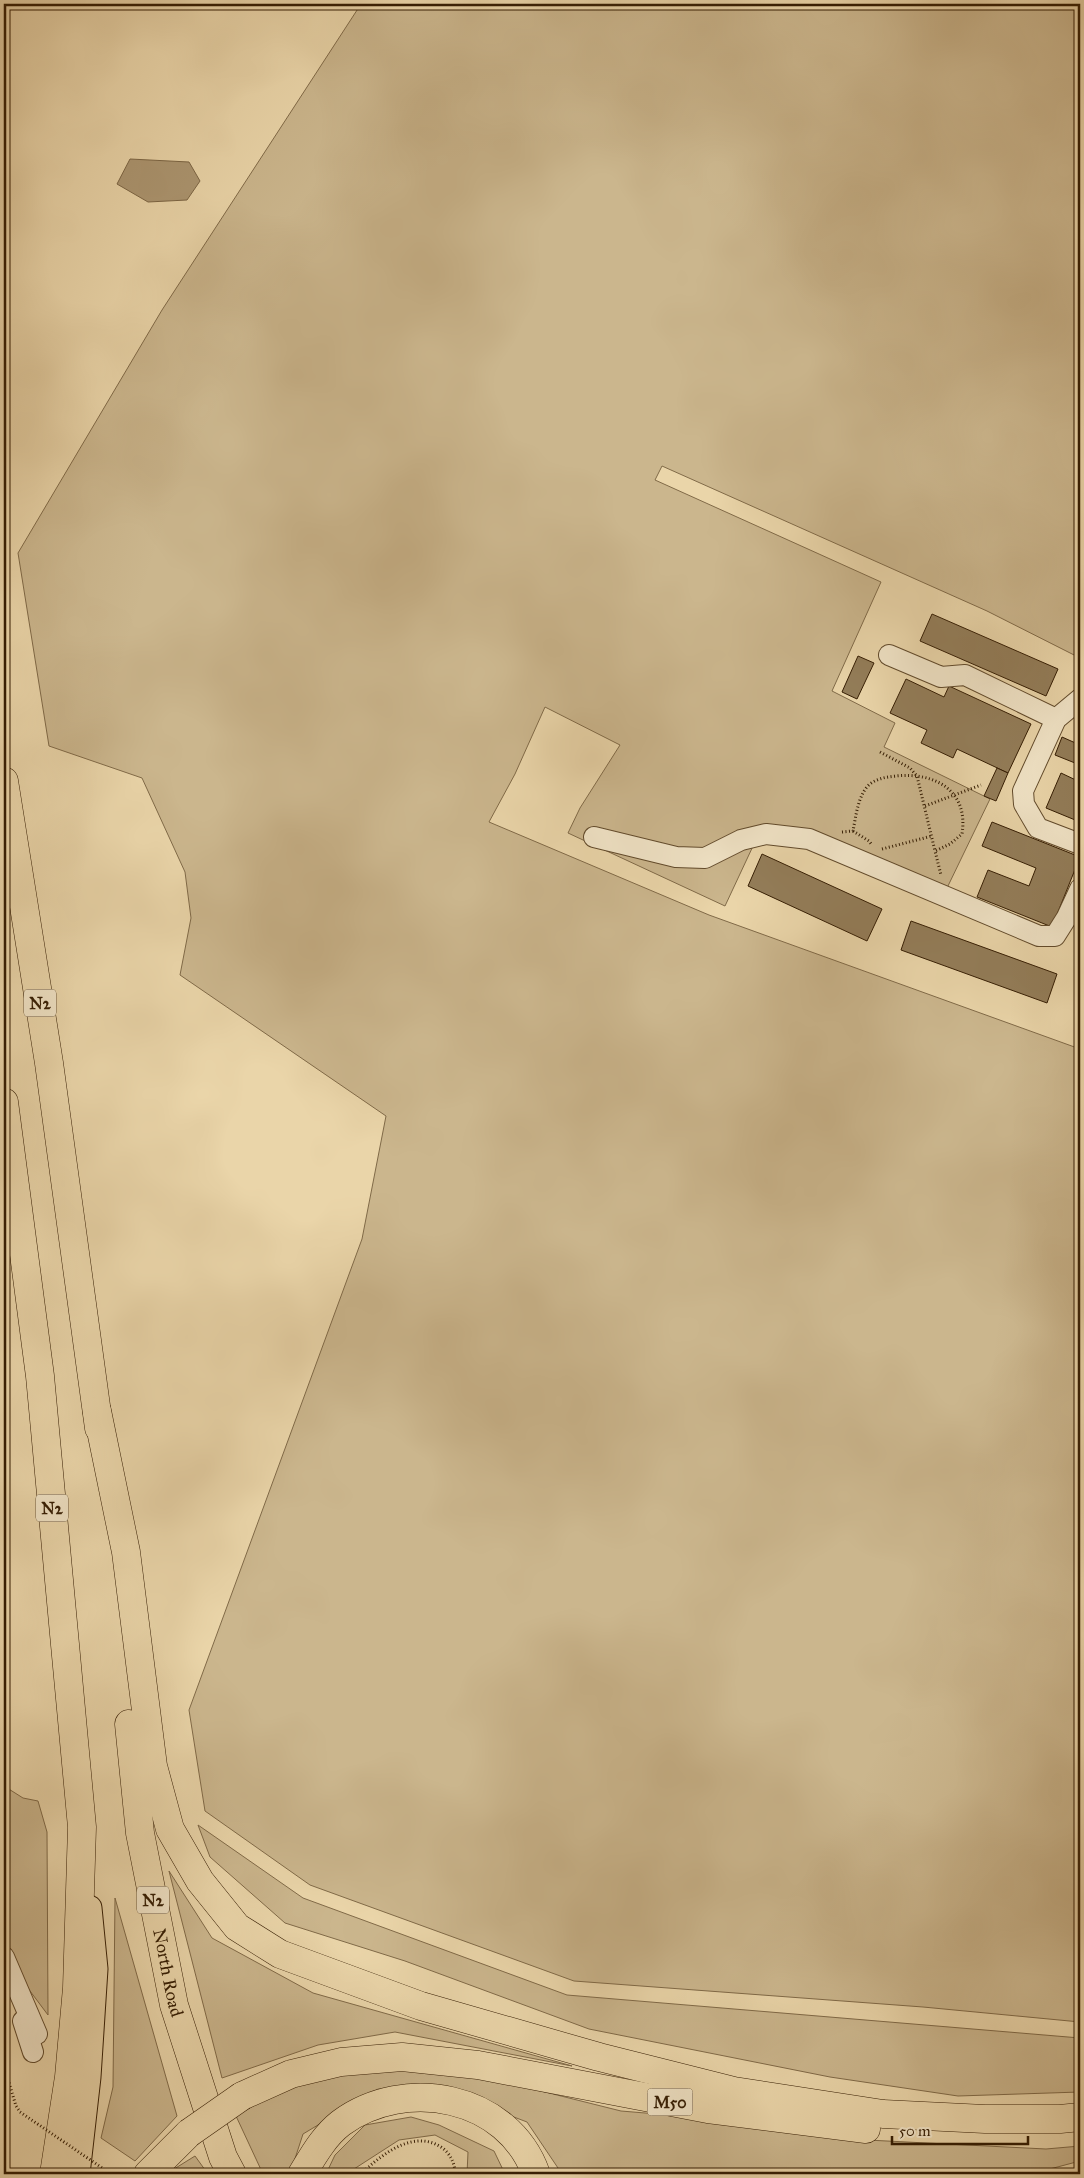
<svg xmlns="http://www.w3.org/2000/svg" width="1084" height="2178" font-family="'IM FELL Great Primer',serif">
  <style>
    .green { fill: #cbb68d; stroke: #806a48 }
    .water { fill: #ac9671; stroke: #7c6645 }
    .building { fill: #937d59; stroke: #351d03 }
    .lines { fill: none; stroke-linecap: round; stroke-linejoin: round }
    .minor-casing { stroke: #624b2c; stroke-width: 22 }
    .major-casing { stroke: #351d03; stroke-width: 27 }
    .highway-casing { stroke: #351d03; stroke-width: 29 }
    .path { stroke: #351d03; stroke-width: 3; stroke-dasharray: 1 2.5; stroke-linecap: butt }
    .minor { stroke: #f1e4c7; stroke-width: 20 }
    .major { stroke: #ead5a9; stroke-width: 25 }
    .highway { stroke: #ead5a9; stroke-width: 28 }
    .highway-bridge-casing { stroke: #351d03; stroke-width: 29; stroke-linecap: butt }
    .path-bridge { stroke: #351d03; stroke-width: 3; stroke-dasharray: 1 2.5; stroke-linecap: butt }
    .highway-bridge { stroke: #ead5a9; stroke-width: 28 }
    .labels { text-anchor: middle; stroke-width: 4; stroke-linejoin: round; paint-order: stroke }
    .shield { fill: #f1e4c7; stroke: #6d593e; stroke-width: 1 }
    .shield-label { font-size: 16px; font-weight: bold; fill: #351d03 }
    .street-label { font-size: 18px; fill: #351d03; stroke: #f1e4c7 }
  </style>
  <rect width="100%" height="100%" fill="#ead5a9"/>
  <filter id="stains"><feTurbulence type="fractalNoise" baseFrequency=".004" numOctaves="4"/><feColorMatrix values="0 0 0 0 .2 0 0 0 0 .09 0 0 0 0 .02 0 0 0 .5 -.17"/></filter>
  <radialGradient id="worn" r=".72"><stop offset=".6" stop-color="#630" stop-opacity="0"/><stop offset="1" stop-color="#630" stop-opacity=".3"/></radialGradient>
  <!-- green -->
  <g class="green">
    <polygon points="361,4 1080,4 1080,658 987,611 662,466 655,480 881,582 832,691 895,723 884,747 990,799 947,888 761,829 725,906 568,833 580,808 620,745 545,707 515,774 489,822 709,915 1080,1049 1080,2022 923,2007 574,1981 310,1885 205,1811 189,1710 362,1239 386,1116 180,975 191,918 185,872 142,778 49,746 18,553 162,310"/>
    <polygon points="4,1786 23,1798 38,1801 47,1832 48,2015 24,1983 4,1938"/>
    <polygon points="198,1825 303,1898 567,1995 1080,2038 1080,2092 958,2096 830,2077 589,2029 405,1961 285,1923 210,1857"/>
    <polygon points="169,1871 212,1938 313,1993 572,2066 395,2032 318,2045 222,2078"/>
    <polygon points="115,1898 177,2116 135,2161 101,2138 113,2087"/>
    <polygon points="433,2064 621,2111 729,2120 867,2140 1046,2149 1080,2146 1080,2161 1031,2174 559,2174 558,2168 527,2122 448,2092 378,2089 303,2134 290,2174 263,2174 236,2116 287,2086 357,2070"/>
    <polygon points="411,2117 439,2125 494,2151 505,2174 467,2174 468,2152 435,2135 399,2140 354,2169 350,2174 326,2174 335,2155 365,2125"/>
    <polygon points="195,2156 208,2174 166,2174"/>
  </g>
  <!-- water -->
  <polygon class="water" points="130,159 189,162 200,181 187,200 148,202 117,184"/>
  <!-- building -->
  <g class="building">
    <polygon points="932,614 1058,669 1046,696 920,641"/>
    <polygon points="858,656 874,663 857,699 842,692"/>
    <polygon points="906,679 944,697 949,686 1031,724 1008,773 957,749 953,758 921,743 927,730 890,713"/>
    <polygon points="1062,737 1080,745 1080,765 1055,755"/>
    <polygon points="997,768 1008,773 996,801 984,796"/>
    <polygon points="1061,773 1080,782 1080,822 1046,808"/>
    <polygon points="992,822 1080,857 1052,927 977,897 988,870 1029,886 1036,868 982,846"/>
    <polygon points="762,854 882,909 867,941 748,886"/>
    <polygon points="911,921 1057,974 1047,1003 901,950"/>
  </g>
  <g class="lines">
    <!-- minor casing -->
    <g class="minor-casing">
      <g id="minor">
        <polyline points="889,655 941,677 965,675 1056,719"/>
        <polyline points="1080,699 1056,719 1023,791 1024,804 1038,828 1080,844"/>
        <polyline points="594,837 676,857 705,858 741,840 766,834 809,839 1039,936 1055,936 1067,917 1080,889"/>
        <polyline points="4,1957 37,2034"/>
        <polyline points="23,2021 33,2052"/>
      </g>
    </g>
    <!-- major casing -->
    <g class="major-casing">
      <polyline id="major" points="77,2174 88,2077 95,1969 89,1908"/>
    </g>
    <!-- highway casing -->
    <g class="highway-casing">
      <g id="highway">
        <polyline points="4,781 49,1063 99,1428"/>
        <polyline points="4,1102 40,1376 82,1827 77,1988 69,2077 54,2174"/>
        <polyline points="97,1411 126,1552 153,1766 170,1829 200,1881 237,1927 280,1954 421,2006 599,2057 734,2091 883,2114 985,2119 1060,2119 1080,2117"/>
        <path id="s1" d="M129,1724L140,1833L174,2005L223,2157L232,2174"/>
        <polyline points="242,2096 291,2074 341,2062 402,2057 478,2065 708,2109 866,2129"/>
        <polyline points="148,2174 189,2133"/>
        <path d="M302,2174C313,2156 324,2136 341,2123C405,2076 508,2095 536,2174"/>
      </g>
    </g>
    <!-- path -->
    <g class="path">
      <polyline points="880,752 910,768 917,776 935,851"/>
      <polyline points="925,806 981,785"/>
      <polyline points="853,831 869,841 872,845"/>
      <path d="M842,832L853,831C856,816 858,794 870,784C878,778 887,777 896,776C934,772 969,790 962,834L950,844L935,851L941,875"/>
      <polyline points="882,849 932,836"/>
      <path d="M361,2174C381,2155 413,2129 441,2147C450,2153 455,2163 455,2174"/>
    </g>
    <!-- minor -->
    <use href="#minor" class="minor"/>
    <!-- major -->
    <use href="#major" class="major"/>
    <!-- highway -->
    <use href="#highway" class="highway"/>
    <!-- highway-bridge casing -->
    <g class="highway-bridge-casing">
      <polyline id="highway-bridge" points="189,2133 242,2096"/>
    </g>
    <!-- path-bridge -->
    <polyline class="path-bridge" points="4,2066 16,2106 20,2112 111,2174"/>
    <!-- highway-bridge -->
    <use href="#highway-bridge" class="highway-bridge"/>
  </g>
  <g class="labels">
    <!-- shield labels -->
    <g class="shield">
      <rect x="24" y="989.5" width="32" height="27" rx="4"/>
      <rect x="36" y="1494.5" width="32" height="27" rx="4"/>
      <rect x="137" y="1886.5" width="32" height="27" rx="4"/>
      <rect x="647.5" y="2088.5" width="45" height="27" rx="4"/>
    </g>
    <g class="shield-label">
      <text x="40" y="1009">N2</text>
      <text x="52" y="1514">N2</text>
      <text x="153" y="1906">N2</text>
      <text x="670" y="2108">M50</text>
    </g>
    <!-- street labels -->
    <g class="street-label">
      <text dy="6" stroke="none"><textPath href="#s1" startOffset="252">North Road</textPath></text>
    </g>
  </g>
  <!-- margin -->
  <rect width="1084" height="2178" fill="none" stroke="#ead5a9" stroke-width="20"/>
  <rect x="5" y="5" width="1074" height="2168" fill="none" stroke="#351d03" stroke-width="2.5"/>
  <rect x="10" y="10" width="1064" height="2158" fill="none" stroke="#351d03"/>
  <!-- scale -->
  <path d="M892 2136v8h136v-8" fill="none" stroke="#351d03" stroke-width="2.5"/>
  <text x="899" y="2136" font-size="15" fill="#351d03" stroke="#f1e4c7" stroke-width="4" paint-order="stroke">50 m</text>
  <rect width="100%" height="100%" filter="url(#stains)"/>
  <rect width="100%" height="100%" fill="url(#worn)"/>
</svg>
